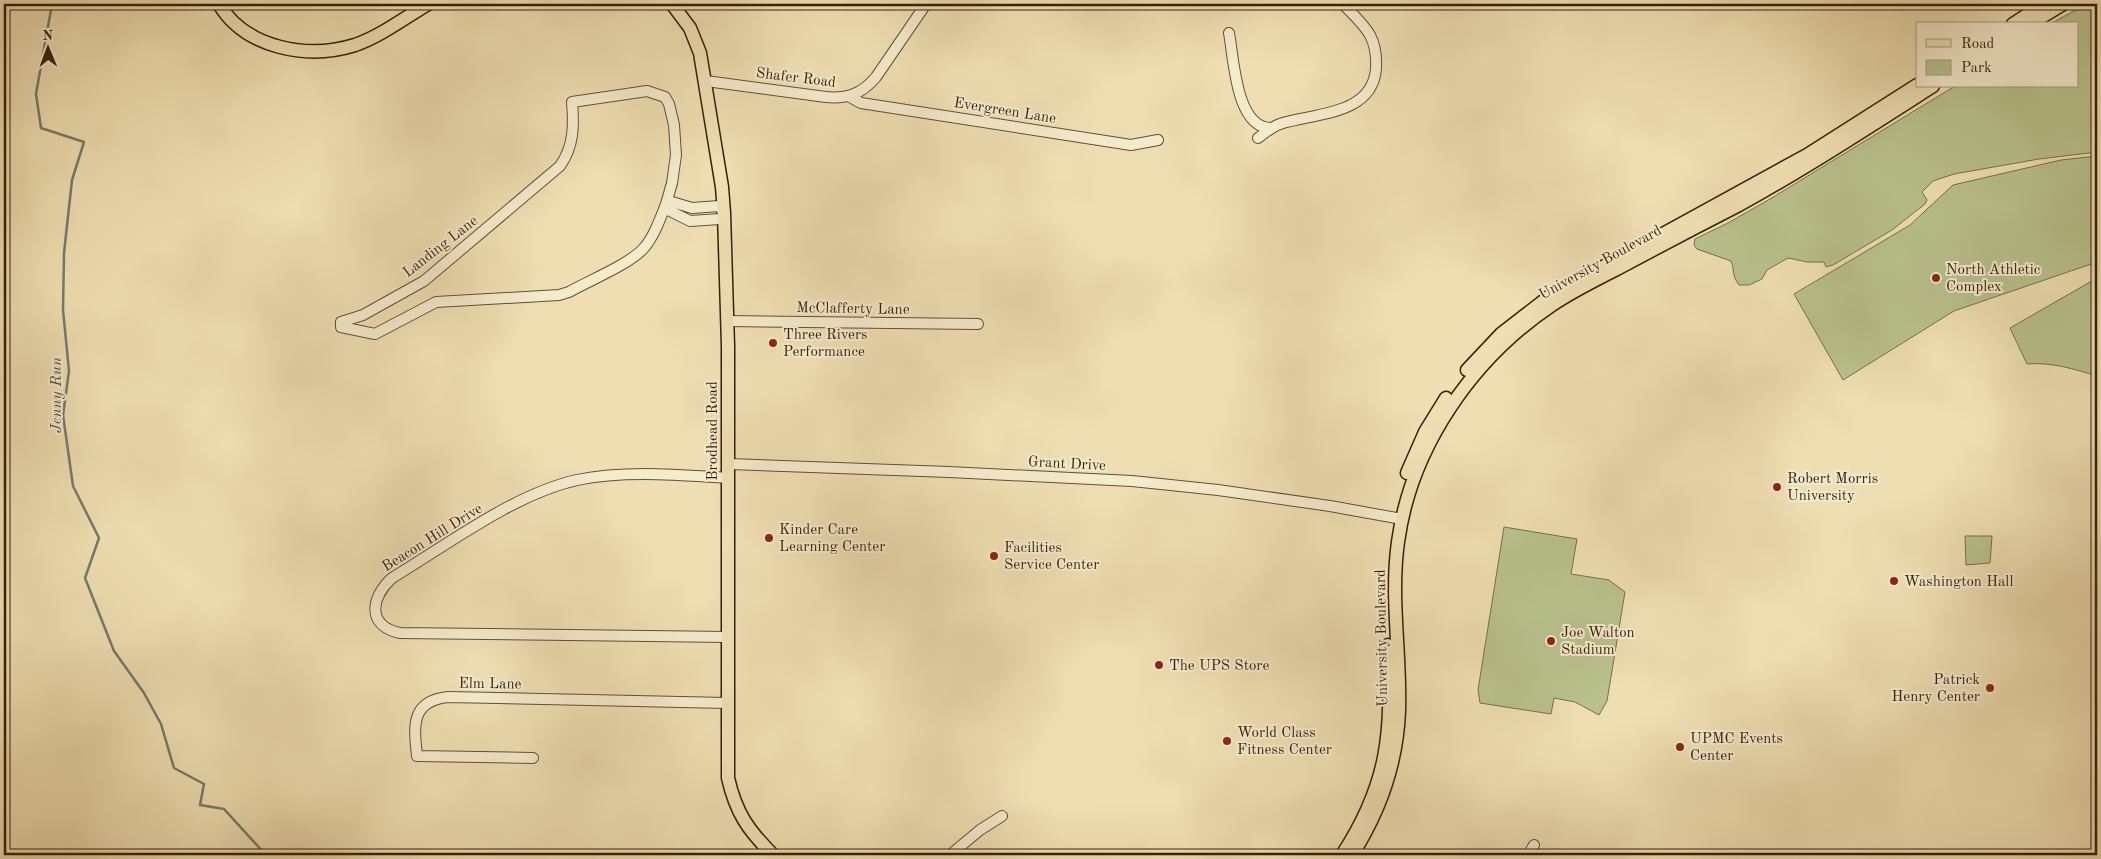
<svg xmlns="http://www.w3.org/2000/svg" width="2101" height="859" font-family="'Old Standard TT',serif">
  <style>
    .green { fill: #b8c18c; stroke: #76704c }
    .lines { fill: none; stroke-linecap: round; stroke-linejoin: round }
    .stream { stroke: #747b72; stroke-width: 2.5 }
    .minor-casing { stroke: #634f36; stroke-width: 12 }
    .major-casing { stroke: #351f0d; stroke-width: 15 }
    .minor { stroke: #f4eacc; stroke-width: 10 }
    .major { stroke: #eedeb1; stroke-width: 12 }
    .poi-dot { fill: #8f2418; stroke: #f4eacc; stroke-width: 2 }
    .labels { text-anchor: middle; stroke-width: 4; stroke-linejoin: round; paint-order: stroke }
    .street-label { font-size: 15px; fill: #351f0d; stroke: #f4eacc }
    .poi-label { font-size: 15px; fill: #351f0d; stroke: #f4eacc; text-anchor: start }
    .water-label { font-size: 16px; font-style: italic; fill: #544d40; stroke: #f4eacc }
  </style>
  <rect width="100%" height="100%" fill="#eedeb1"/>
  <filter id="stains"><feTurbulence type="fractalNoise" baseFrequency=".004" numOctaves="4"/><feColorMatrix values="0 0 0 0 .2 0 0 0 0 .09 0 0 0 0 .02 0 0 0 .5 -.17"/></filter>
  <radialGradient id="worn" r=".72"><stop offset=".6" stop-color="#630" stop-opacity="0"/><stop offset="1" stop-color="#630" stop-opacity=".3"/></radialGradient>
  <!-- green -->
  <g class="green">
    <path d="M2087,4H2097V152L2039,159L1954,174L1933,181L1922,192L1927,200L1925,204L1892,230L1833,265L1826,267L1824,262H1807L1788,258L1767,270L1762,279L1749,285H1739C1731,274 1735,271 1731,261L1697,249L1694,245L1695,239L1728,223L1770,199L1955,86H2077V24H2050Z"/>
    <polygon points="2097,156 2097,262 1954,311 1843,380 1794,294 1910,225 1953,185 2061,160"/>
    <path d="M2097,278V376C2074,369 2052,362 2027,364L2010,328Z"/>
    <polygon points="1504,527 1577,539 1571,574 1609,580 1625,592 1607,701 1599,715 1575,702 1554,698 1551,714 1480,703 1478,690"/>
    <polygon points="1965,536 1992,536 1990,563 1966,565"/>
  </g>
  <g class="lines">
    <!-- stream -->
    <polyline class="stream" points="52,4 36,94 41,128 84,142 72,180 64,253 63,310 69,371 63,415 73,486 99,538 85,578 114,651 144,693 161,724 174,768 204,784 200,805 224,809 266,855"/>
    <!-- minor casing -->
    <g class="minor-casing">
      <g id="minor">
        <path d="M1229,33C1234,60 1236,128 1271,128"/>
        <path d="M706,81L826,97C847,99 862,94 876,77L926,4"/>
        <polyline points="850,97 861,103 1131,145 1158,140"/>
        <path d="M1258,138C1265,133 1271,127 1280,124C1313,113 1372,116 1376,69C1378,35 1364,26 1343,4"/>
        <path d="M666,204L672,183L676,155L674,125L669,104L665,97L647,91L572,102C574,126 574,146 560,166L424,281L363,315L341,322V327L375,334L436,302L559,295L569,292C588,281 628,265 643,249C654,237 660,219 666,204L672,202L692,208L719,206L724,213L720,219L690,221L668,210L666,204"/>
        <polyline points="727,321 978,324"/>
        <polyline points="729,464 949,472 1132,481 1218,490 1330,506 1402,519"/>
        <path d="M728,637L400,633C366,626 371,597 392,578C447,545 514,494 577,480C625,470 679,475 729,478"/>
        <path d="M533,758L417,756C414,727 410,701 448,697L727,703"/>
        <polyline points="950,855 980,830 1002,816"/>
        <polyline points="1528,855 1534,845"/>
      </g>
    </g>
    <!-- major casing -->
    <g class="major-casing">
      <g id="major">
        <path d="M219,4C245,48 307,60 355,45C381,36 404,18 428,4"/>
        <path d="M672,4L690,28L700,53L722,187L724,213L728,346V778C736,813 748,830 773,855"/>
        <polyline points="2013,24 2044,4"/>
        <polyline points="2030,24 2063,4"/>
        <polyline points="1467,370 1501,334 1550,296 1807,155 1917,85"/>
        <polyline points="1407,473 1425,432 1446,398"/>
        <path d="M1342,855C1390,782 1392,730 1388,645"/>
        <path d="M1352,855C1380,811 1397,763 1399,711C1401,655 1390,598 1398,542C1411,446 1473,358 1552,305C1573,291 1595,280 1617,269C1658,247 1698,226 1739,205C1806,168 1869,127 1933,86"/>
      </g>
    </g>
    <!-- minor -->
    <use href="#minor" class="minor"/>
    <!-- major -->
    <use href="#major" class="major"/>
  </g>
  <!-- markers -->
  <g class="poi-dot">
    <circle cx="1936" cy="278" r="5"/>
    <circle cx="773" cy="343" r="5"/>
    <circle cx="1777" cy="487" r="5"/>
    <circle cx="769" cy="538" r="5"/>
    <circle cx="994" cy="556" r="5"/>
    <circle cx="1894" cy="581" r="5"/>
    <circle cx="1551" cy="641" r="5"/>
    <circle cx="1159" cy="665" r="5"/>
    <circle cx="1990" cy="688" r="5"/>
    <circle cx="1227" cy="741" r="5"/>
    <circle cx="1680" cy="747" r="5"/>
  </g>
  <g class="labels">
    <!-- street labels -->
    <g class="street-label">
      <text transform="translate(796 77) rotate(7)" y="5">Shafer Road</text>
      <text transform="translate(1005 110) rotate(9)" y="5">Evergreen Lane</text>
      <text transform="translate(440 246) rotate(-38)" y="5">Landing Lane</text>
      <text transform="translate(1600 262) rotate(-29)" y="5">University Boulevard</text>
      <text transform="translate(853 308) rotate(1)" y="5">McClafferty Lane</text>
      <text transform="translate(712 431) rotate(-90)" y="5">Brodhead Road</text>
      <text transform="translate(1067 463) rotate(3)" y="5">Grant Drive</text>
      <text transform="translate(432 537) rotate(-32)" y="5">Beacon Hill Drive</text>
      <text transform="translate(1381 638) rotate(-91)" y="5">University Boulevard</text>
      <text transform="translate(490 683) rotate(1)" y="5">Elm Lane</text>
    </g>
    <!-- poi labels -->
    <g class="poi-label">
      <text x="1946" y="274">North Athletic<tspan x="1946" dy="17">Complex</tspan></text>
      <text x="783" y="339">Three Rivers<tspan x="783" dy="17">Performance</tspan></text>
      <text x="1787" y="483">Robert Morris<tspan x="1787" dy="17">University</tspan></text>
      <text x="779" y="534">Kinder Care<tspan x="779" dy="17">Learning Center</tspan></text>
      <text x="1004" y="552">Facilities<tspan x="1004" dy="17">Service Center</tspan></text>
      <text x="1904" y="586">Washington Hall</text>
      <text x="1561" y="637">Joe Walton<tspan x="1561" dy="17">Stadium</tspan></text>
      <text x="1169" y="670">The UPS Store</text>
      <text x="1980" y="684" text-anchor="end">Patrick<tspan x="1980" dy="17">Henry Center</tspan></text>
      <text x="1237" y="737">World Class<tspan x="1237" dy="17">Fitness Center</tspan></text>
      <text x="1690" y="743">UPMC Events<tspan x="1690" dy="17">Center</tspan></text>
    </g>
    <!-- water labels -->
    <g class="water-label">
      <text transform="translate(55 395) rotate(-90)" y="6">Jenny Run</text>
    </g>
  </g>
  <!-- margin -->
  <rect width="2101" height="859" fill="none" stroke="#eedeb1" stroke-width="20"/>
  <rect x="5" y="5" width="2091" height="849" fill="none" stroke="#351f0d" stroke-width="2.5"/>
  <rect x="10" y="10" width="2081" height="839" fill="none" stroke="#351f0d"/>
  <!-- legend -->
  <rect x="1916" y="22" width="162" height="65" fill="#f4eacc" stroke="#a89980"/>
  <rect x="1926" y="39" width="25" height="8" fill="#eedeb1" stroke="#a89980"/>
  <text x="1961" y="48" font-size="15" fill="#351f0d">Road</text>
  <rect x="1926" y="60" width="25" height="15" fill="#b8c18c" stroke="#a89980"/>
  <text x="1961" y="72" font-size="15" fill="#351f0d">Park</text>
  <!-- north arrow -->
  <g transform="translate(48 48) rotate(359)" stroke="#f4eacc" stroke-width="4" paint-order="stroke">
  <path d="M0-4L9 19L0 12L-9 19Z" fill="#351f0d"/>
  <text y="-8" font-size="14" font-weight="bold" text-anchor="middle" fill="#351f0d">N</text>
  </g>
  <rect width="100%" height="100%" filter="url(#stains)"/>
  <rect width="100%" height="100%" fill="url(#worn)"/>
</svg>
